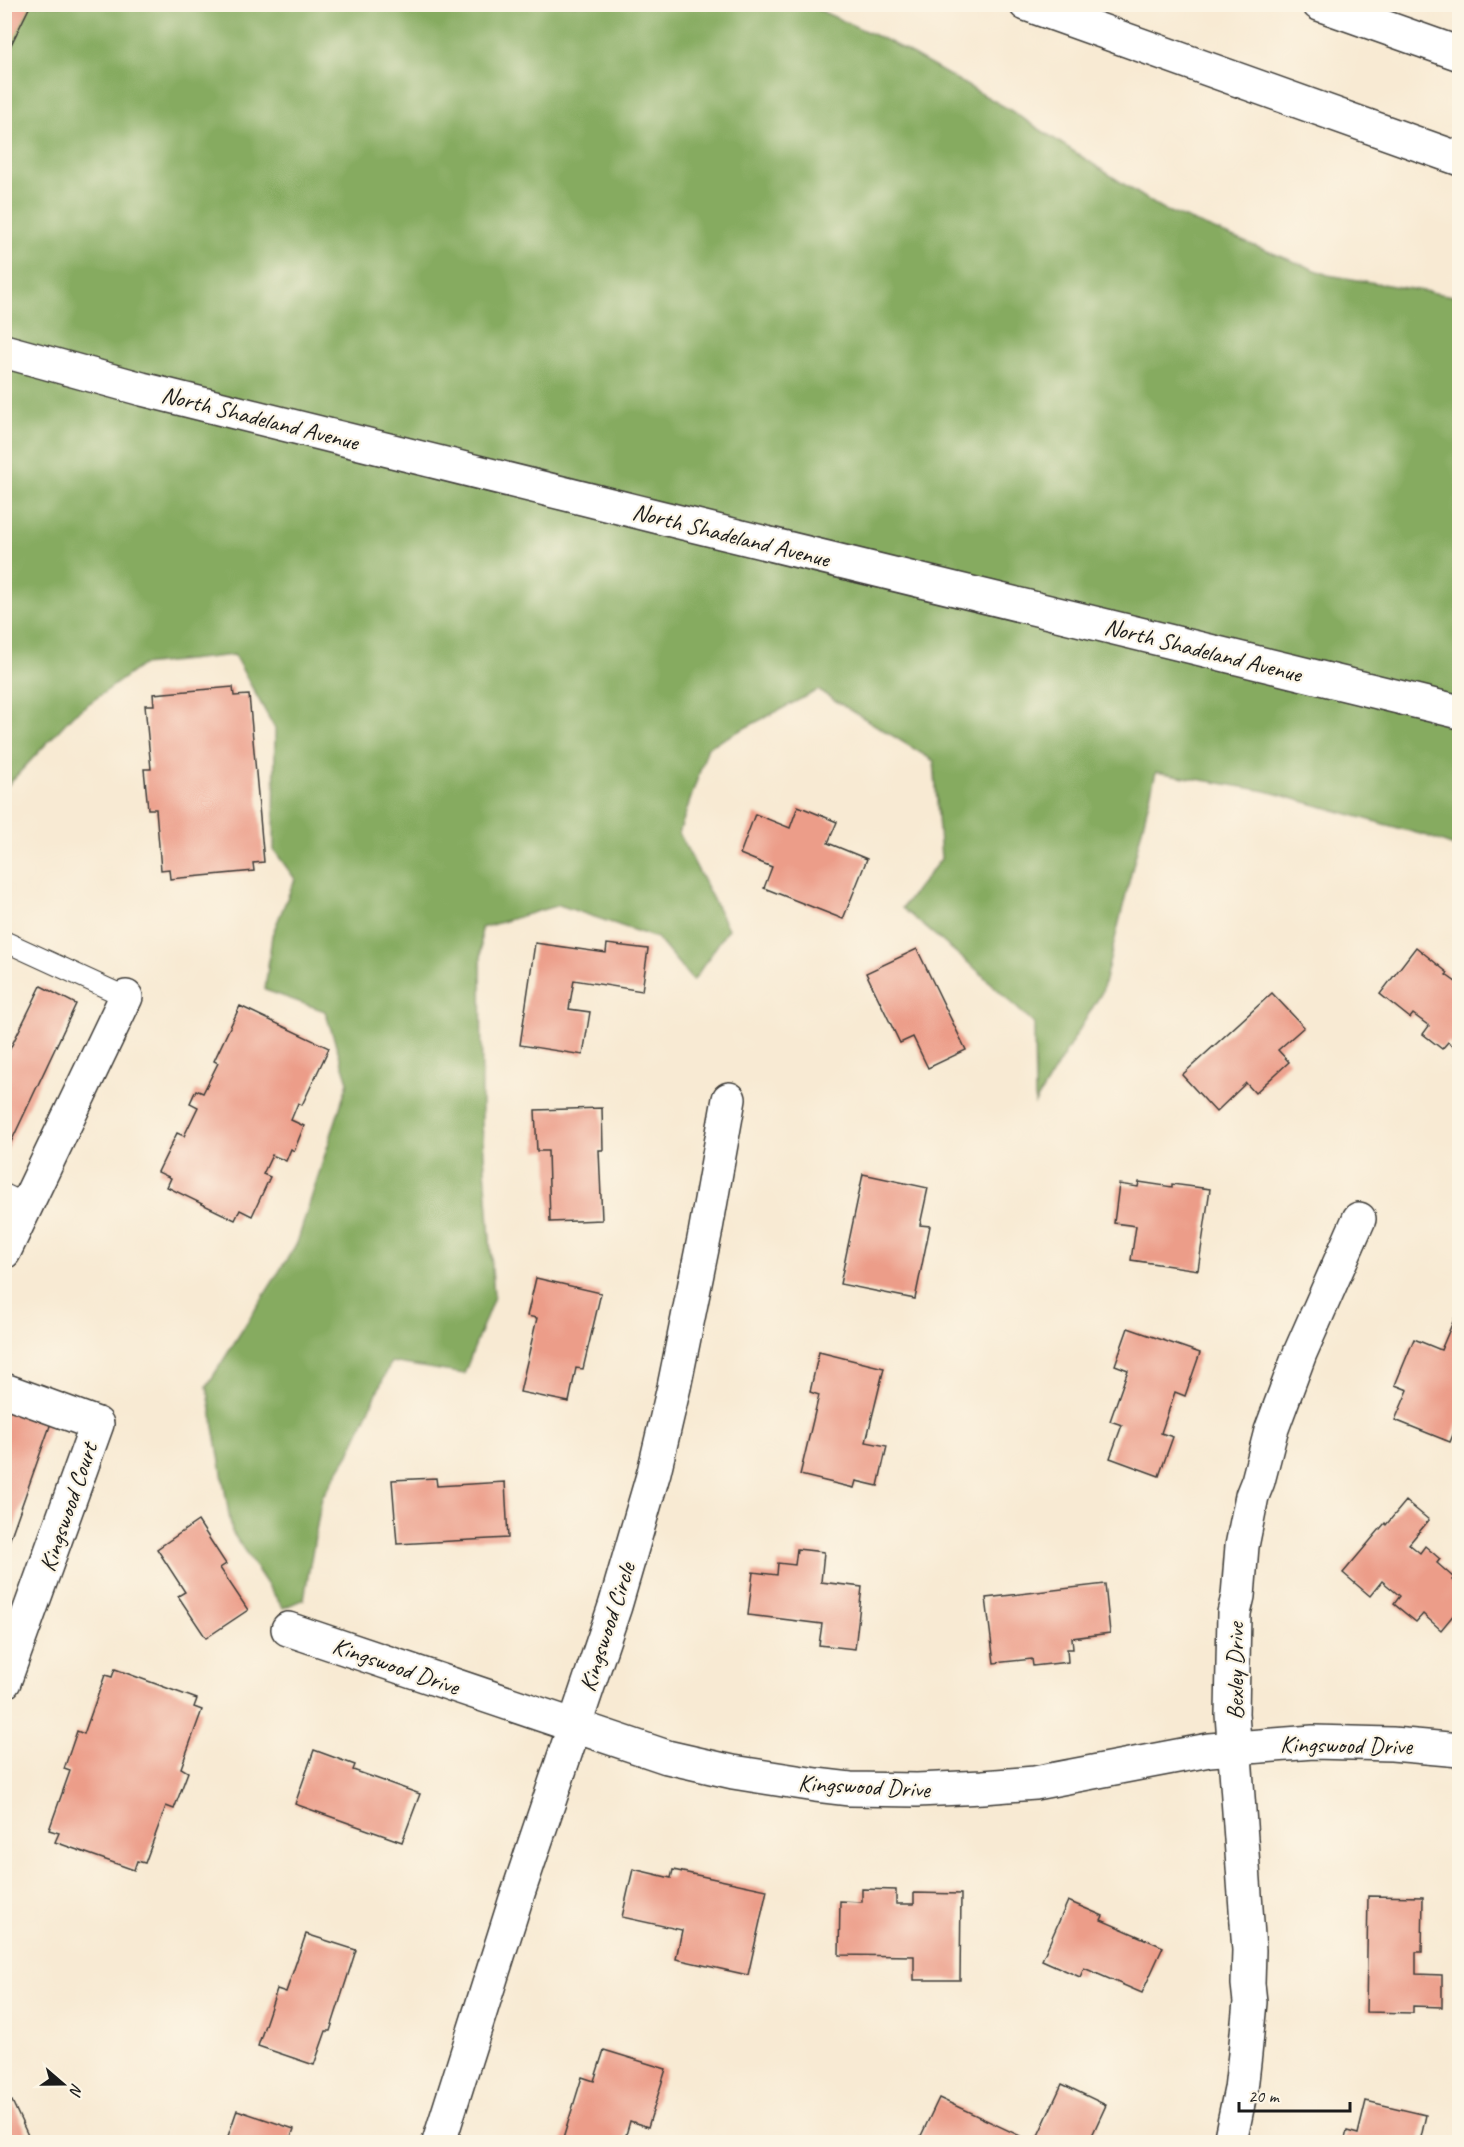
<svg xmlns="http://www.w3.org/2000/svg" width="1464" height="2147" font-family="Caveat,sans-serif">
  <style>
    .forest { fill: #86ab61; stroke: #51643e; stroke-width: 1.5 }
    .building { fill: #ec9d89 }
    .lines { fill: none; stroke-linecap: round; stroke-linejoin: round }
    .lane-casing { stroke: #3d3b37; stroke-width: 22 }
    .street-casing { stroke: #3d3b37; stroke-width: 36 }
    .primary-casing { stroke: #3d3b37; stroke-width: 36 }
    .highway-casing { stroke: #3d3b37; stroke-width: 36 }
    .lane { stroke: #fff; stroke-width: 20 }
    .street { stroke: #fff; stroke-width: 33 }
    .primary { stroke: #fff; stroke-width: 33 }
    .highway { stroke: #fff; stroke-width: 33 }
    .labels { text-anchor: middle; stroke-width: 4.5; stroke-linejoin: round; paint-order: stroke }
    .street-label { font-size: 24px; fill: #1c1c1c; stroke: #fcf5e5 }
  </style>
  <rect width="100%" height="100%" fill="#fcf5e5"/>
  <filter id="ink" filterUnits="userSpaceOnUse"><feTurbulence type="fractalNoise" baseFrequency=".0167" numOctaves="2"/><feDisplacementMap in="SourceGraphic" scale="12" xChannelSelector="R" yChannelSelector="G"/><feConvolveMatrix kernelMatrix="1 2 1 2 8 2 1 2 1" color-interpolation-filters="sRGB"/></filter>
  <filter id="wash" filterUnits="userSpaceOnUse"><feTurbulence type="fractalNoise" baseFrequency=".008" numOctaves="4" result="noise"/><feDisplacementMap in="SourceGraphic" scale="24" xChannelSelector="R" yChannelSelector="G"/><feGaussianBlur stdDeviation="1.35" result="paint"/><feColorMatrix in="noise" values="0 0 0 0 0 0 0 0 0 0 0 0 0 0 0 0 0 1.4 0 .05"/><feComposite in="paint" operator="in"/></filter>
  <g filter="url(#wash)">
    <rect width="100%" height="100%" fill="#f8ead3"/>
    <!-- forest -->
    <polygon class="forest" points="5,5 808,5 892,43 1010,110 1162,209 1328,275 1459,297 1459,848 1427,836 1266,791 1156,772 1102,992 1035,1103 1034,1024 978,971 902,908 941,859 934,761 818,690 708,747 679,833 728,929 693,981 657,938 559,905 481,928 482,1125 494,1297 464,1374 391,1362 349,1454 322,1497 304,1599 283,1608 232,1532 207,1386 297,1243 348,1082 325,1011 265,990 272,935 295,879 274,850 275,729 234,655 142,665 73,715 5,788"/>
    <g id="blocks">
      <!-- building -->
      <g class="building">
        <polygon points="4,4 31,4 4,59"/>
        <polygon points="233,687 234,696 249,695 264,862 253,863 254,871 170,879 169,869 161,870 156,809 148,809 144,769 151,769 145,705 154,705 153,694"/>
        <polygon points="798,806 837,822 828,843 867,859 843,919 764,888 772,867 740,854 755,814 790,828"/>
        <polygon points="535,943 606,953 607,944 648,949 642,991 574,980 569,1009 590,1012 583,1055 520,1045"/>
        <polygon points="1416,947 1448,973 1446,975 1460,985 1460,1051 1448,1042 1442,1049 1423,1034 1429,1026 1413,1014 1410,1018 1380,994"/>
        <polygon points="917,949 966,1050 928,1068 913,1037 900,1043 866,973"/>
        <polygon points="41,986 76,1004 4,1157 4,1061"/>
        <polygon points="1272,993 1304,1027 1278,1050 1289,1062 1255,1093 1246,1083 1216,1112 1182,1075"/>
        <polygon points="240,1006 329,1048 302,1105 298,1103 291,1120 304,1126 294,1151 291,1149 286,1161 272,1155 263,1174 270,1177 252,1216 240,1210 235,1220 167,1187 171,1178 158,1172 177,1133 184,1136 198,1107 190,1103 196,1090 203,1093 218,1063 214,1061"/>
        <polygon points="602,1108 603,1150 599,1150 602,1220 550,1222 548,1151 537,1151 535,1110"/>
        <polygon points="863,1174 928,1188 920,1225 930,1226 915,1299 840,1284"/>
        <polygon points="1139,1182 1172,1187 1172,1184 1210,1189 1198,1270 1131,1260 1136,1226 1114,1223 1119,1184 1138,1187"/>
        <polygon points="536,1278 601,1293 583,1369 576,1368 569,1402 520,1392 537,1318 527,1316"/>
        <polygon points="1455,1317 1460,1319 1460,1418 1450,1442 1395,1420 1408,1390 1395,1385 1414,1339 1441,1350"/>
        <polygon points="1128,1328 1200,1353 1185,1396 1175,1392 1161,1433 1173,1437 1159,1476 1110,1458 1122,1425 1110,1421 1128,1370 1115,1365"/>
        <polygon points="819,1352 884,1368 866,1442 887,1446 878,1486 856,1481 854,1488 800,1475 819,1395 810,1392"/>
        <polygon points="4,1407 51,1423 5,1553 4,1553"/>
        <polygon points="436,1478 437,1486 505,1482 508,1538 397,1544 392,1480"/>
        <polygon points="1406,1501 1429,1520 1409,1544 1420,1553 1425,1546 1440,1559 1437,1563 1454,1578 1452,1580 1460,1587 1460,1607 1441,1630 1423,1614 1416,1622 1394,1604 1400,1596 1382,1581 1370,1596 1343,1573 1385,1523 1386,1525"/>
        <polygon points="198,1521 226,1564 220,1568 248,1610 206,1638 178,1596 185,1592 157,1549"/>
        <polygon points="797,1549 824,1552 821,1582 862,1587 855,1649 819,1645 822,1624 748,1615 753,1572 777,1575 778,1563 795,1565"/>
        <polygon points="1105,1584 1110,1633 1072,1638 1073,1649 1067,1649 1068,1662 1033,1666 1032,1659 994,1663 986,1598"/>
        <polygon points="115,1669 197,1699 194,1707 202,1710 181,1768 188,1772 174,1809 166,1806 145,1863 137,1861 134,1870 55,1842 59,1833 49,1830 70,1771 64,1769 77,1731 84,1734 105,1675 112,1677"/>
        <polygon points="314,1750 355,1765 353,1770 420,1794 402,1842 295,1804"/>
        <polygon points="633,1869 671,1878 673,1870 767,1890 748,1975 676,1959 682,1930 622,1917"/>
        <polygon points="862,1889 896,1890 896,1904 914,1904 914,1893 961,1894 960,1980 914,1980 914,1956 839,1955 840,1901 862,1902"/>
        <polygon points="1368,1896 1423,1897 1422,1952 1416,1952 1416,1974 1442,1975 1442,2007 1413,2006 1413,2013 1366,2012"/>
        <polygon points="1068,1901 1103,1916 1101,1920 1163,1947 1142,1993 1084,1968 1080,1977 1042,1960"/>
        <polygon points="306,1934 356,1950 330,2031 326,2031 314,2065 258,2046 277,1989 286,1992"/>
        <polygon points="604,2050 666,2069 648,2127 630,2121 624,2142 562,2142 582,2077 594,2081"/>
        <polygon points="1062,2084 1106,2105 1089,2142 1035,2142"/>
        <polygon points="939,2098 1033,2142 918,2142"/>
        <polygon points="12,2101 31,2142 4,2142 4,2105"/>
        <polygon points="1366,2101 1426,2115 1420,2142 1344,2142 1347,2131 1358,2134"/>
        <polygon points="237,2110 294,2129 289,2142 226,2142"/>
      </g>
    </g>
  </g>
  <g filter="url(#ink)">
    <use href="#blocks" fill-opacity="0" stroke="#3d3b37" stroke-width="1.5"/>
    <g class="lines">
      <!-- lane casing -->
      <g class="lane-casing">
        <g id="lane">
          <polyline points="4,941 126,997"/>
          <polyline points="4,1194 27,1205"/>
        </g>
      </g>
      <!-- street casing -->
      <g class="street-casing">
        <g id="street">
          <polyline points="4,1252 126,997"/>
          <polyline points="4,1390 97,1424 4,1682"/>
          <polyline points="288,1629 667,1757 733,1772 816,1785 850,1789 917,1790 983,1787 1035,1783 1209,1750 1313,1742 1392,1744 1460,1750"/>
          <polyline points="439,2142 515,1902 615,1606 654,1472 674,1387 705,1234 729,1099"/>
          <polyline points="1230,2142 1241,2089 1245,2054 1250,2002 1248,1984 1249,1950 1232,1714 1234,1613 1238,1596 1242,1546 1252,1496 1258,1481 1271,1431 1300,1353 1359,1219"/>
        </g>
      </g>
      <!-- primary casing -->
      <g class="primary-casing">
        <polyline id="primary" points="4,351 142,389 659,517 1460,712"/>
      </g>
      <!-- highway casing -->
      <g class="highway-casing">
        <g id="highway">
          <polyline points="1026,4 1460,159"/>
          <polyline points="1319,4 1460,54"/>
        </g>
      </g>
      <!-- lane -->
      <use href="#lane" class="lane"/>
      <!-- street -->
      <use href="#street" class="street"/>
      <!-- primary -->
      <use href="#primary" class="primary"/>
      <!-- highway -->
      <use href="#highway" class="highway"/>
    </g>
  </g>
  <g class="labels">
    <!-- street labels -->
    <g class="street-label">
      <text transform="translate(260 418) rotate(14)" y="8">North Shadeland Avenue</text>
      <text transform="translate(731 535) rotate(14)" y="8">North Shadeland Avenue</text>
      <text transform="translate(1203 650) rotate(14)" y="8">North Shadeland Avenue</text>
      <text transform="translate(68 1507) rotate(-71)" y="8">Kingswood Court</text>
      <text transform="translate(607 1627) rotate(-72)" y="8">Kingswood Circle</text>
      <text transform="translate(396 1666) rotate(19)" y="8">Kingswood Drive</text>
      <text transform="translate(1235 1671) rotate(-90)" y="8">Bexley Drive</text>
      <text transform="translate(1346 1745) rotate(1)" y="8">Kingswood Drive</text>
      <text transform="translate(864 1786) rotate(3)" y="8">Kingswood Drive</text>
    </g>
  </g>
  <!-- margin -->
  <rect width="1464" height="2147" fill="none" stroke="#fcf5e5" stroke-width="24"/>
  <!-- north arrow -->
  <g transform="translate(63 2084) rotate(110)" stroke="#fcf5e5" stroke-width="4.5" paint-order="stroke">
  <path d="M0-4.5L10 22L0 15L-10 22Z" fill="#1c1c1c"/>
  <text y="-9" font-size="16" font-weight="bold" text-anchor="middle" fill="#1c1c1c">N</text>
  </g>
  <!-- scale -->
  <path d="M1239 2102v9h111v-9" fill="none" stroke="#1c1c1c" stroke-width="3"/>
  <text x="1248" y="2102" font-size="18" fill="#1c1c1c" stroke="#fcf5e5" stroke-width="4.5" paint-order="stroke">20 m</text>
</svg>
